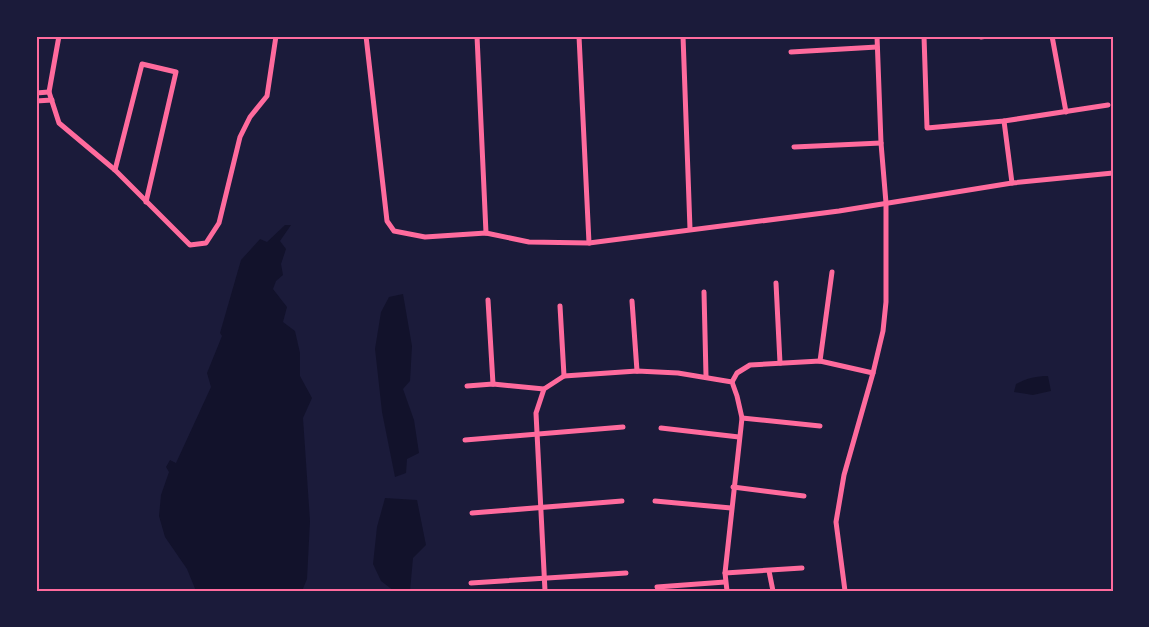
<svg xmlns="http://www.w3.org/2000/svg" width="1149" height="627" font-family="'Noto Sans',sans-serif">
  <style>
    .water { fill: #12122b }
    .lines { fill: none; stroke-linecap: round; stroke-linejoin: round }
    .minor { stroke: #ff6b9d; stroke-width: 5 }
    .neatline { fill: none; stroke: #ff6b9d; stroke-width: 2 }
  </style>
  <rect width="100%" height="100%" fill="#1b1b3a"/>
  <!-- water -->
  <g class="water">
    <polygon points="285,225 291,225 280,241 286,249 281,264 283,275 276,281 273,289 287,307 283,322 295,331 300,353 300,376 312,398 303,418 310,521 307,579 302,591 196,591 187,569 165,537 159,516 161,495 169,472 166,467 170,460 176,463 211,387 207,373 222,336 220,333 241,260 260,239 267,242"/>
    <polygon points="403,294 412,346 410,381 403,389 414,420 419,453 407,459 406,473 395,477 382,412 375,349 381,312 389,297"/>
    <path d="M1048,376L1051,391L1033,395L1014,392L1016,384C1027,378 1037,376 1048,376Z"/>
    <polygon points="385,498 417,500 426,545 413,558 410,591 394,591 381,581 373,564 377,527"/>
  </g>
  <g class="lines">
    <!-- minor -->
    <g class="minor">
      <polyline points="59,36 49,92 59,123 115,170 190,245 206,243 219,223 240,137 250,117 267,96 276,36"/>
      <polyline points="366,36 387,221 394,231 425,237 486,233 529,242 589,243 839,211 1012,183 1113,173"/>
      <polyline points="477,36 486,233"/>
      <polyline points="579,36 589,243"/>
      <polyline points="683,36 690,229"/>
      <polyline points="924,36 927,128 1004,121 1108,105"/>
      <polyline points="1052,36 1066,112"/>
      <polyline points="981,37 987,36"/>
      <polyline points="791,52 877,47"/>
      <polyline points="36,93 49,92"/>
      <polyline points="36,101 52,100"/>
      <polyline points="1004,121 1012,183"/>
      <polyline points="794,147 881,143"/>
      <polyline points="115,170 142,64 176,72 146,202"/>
      <polyline points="776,283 780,363"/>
      <polyline points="704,292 706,376"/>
      <polyline points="488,300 493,384"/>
      <polyline points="632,301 637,371"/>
      <polyline points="560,306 564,376"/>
      <polyline points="820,361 832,272"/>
      <polyline points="732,382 737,373 750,365 820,361 873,373"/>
      <polyline points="467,386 493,384 544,389"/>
      <polyline points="742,418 820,426"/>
      <polyline points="661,428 739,437"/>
      <polyline points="465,440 623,427"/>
      <polyline points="733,487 804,496"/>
      <polyline points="655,501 731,508"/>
      <polyline points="472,513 622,501"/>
      <polyline points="769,571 773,591"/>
      <polyline points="725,573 802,568"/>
      <polyline points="471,583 626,573"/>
      <polyline points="657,587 725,582"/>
      <polyline points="545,591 536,413 544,389 564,376 637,371 678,373 732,382 737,396 742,418 725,573 727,591"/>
      <polyline points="845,591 836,522 844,475 873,373 883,331 886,302 886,203 881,143 877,36"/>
    </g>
  </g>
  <!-- border -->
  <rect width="1149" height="627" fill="none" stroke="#1b1b3a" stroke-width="75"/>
  <rect x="38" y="38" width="1074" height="552" class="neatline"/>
</svg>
